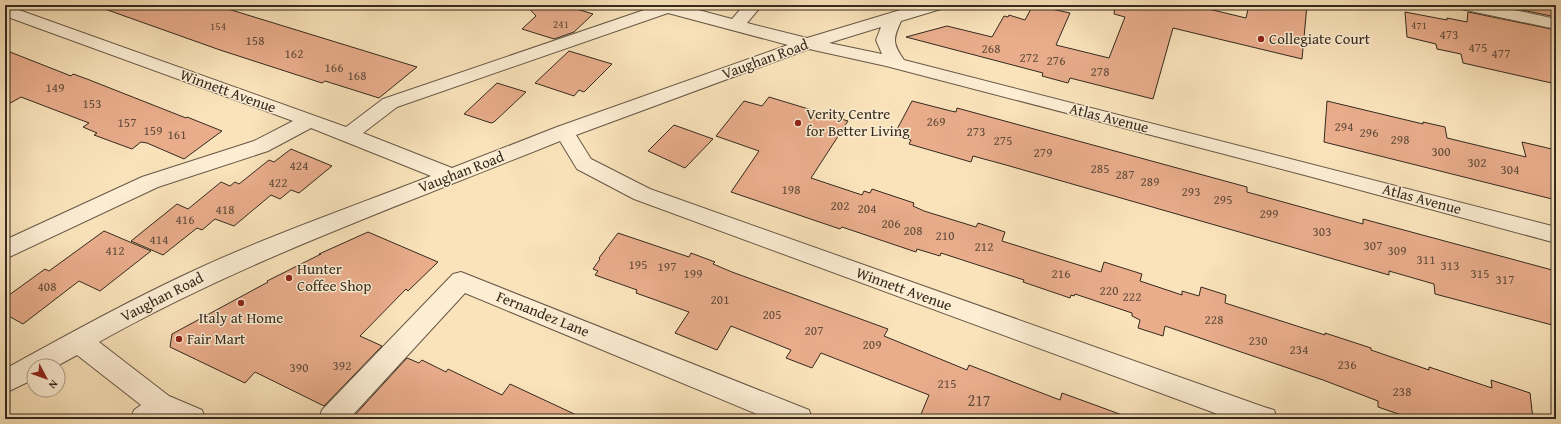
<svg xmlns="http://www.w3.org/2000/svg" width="1561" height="424" font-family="'Gentium Book Plus',serif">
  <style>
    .building { fill: #e9ad8c; stroke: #342a1e }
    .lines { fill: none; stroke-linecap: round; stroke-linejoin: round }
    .minor-casing { stroke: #665845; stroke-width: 2 }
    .minor { fill: #fcedd3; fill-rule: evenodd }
    .poi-dot { fill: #8f2418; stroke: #fcedd3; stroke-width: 1.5 }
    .labels { text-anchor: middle; stroke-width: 3; stroke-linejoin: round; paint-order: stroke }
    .far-number-label { font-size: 11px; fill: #614b3a }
    .number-label { font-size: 13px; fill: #614b3a }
    .poi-label { font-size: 15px; fill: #342a1e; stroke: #fcedd3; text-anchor: start }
    .street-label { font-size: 15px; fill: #342a1e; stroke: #fcedd3 }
    .near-number-label { font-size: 16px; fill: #614b3a }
  </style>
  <rect width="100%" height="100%" fill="#fae3bb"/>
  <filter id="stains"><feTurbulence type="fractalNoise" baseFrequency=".005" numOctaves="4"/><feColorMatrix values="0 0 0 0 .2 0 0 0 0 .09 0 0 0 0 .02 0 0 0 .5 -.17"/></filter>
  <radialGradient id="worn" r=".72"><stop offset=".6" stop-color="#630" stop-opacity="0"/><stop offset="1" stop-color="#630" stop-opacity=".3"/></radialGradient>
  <!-- building -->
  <g class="building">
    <polygon points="103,5 215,5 417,67 379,98 325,81 322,83 220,50 102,8"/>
    <polygon points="526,5 563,5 593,14 574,32 554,39 522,29 536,16"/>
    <polygon points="1033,5 1070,13 1056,45 1109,58 1125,17 1114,14 1115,5 1192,5 1246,18 1249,5 1307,5 1302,59 1173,28 1153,99 1070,78 1068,83 1042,76 1043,73 906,37 947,26 992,37 1004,16 1008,17 1009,15 1025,20"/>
    <polygon points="1498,5 1556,5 1556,17"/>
    <polygon points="1405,12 1447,20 1447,18 1467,22 1468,12 1556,30 1556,84 1463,63 1461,54 1437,49 1436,44 1407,37"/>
    <polygon points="5,50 71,76 73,74 87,79 186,118 187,117 222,131 184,159 147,143 141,142 132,149 94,135 97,133 83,127 89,123 21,97 5,106"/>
    <polygon points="569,51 612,64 584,92 579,90 574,96 535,83"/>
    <polygon points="497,83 526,92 494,122 491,123 464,114"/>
    <polygon points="769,97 848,121 811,178 862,195 864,191 870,193 872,189 914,203 913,206 924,211 976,227 978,223 1005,232 1002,241 1101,272 1104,262 1142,274 1140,281 1182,295 1182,291 1199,296 1201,287 1226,295 1225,303 1325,335 1325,333 1371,348 1371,350 1429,370 1429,367 1492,388 1491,380 1530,393 1533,419 1413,419 1378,407 1378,401 1323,380 1165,326 1163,336 1138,328 1140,320 1132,316 1132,313 1075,294 1074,296 1071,295 1070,298 1023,282 1024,280 941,253 940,256 917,249 916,252 842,227 840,229 731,192 759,151 716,136 744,101 762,106"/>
    <polygon points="912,101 951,111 956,112 957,108 1247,187 1247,192 1363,224 1363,219 1556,271 1556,326 1435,294 1434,284 1389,271 1389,275 1006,165 973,156 971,162 909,144 911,140 894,135"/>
    <polygon points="1327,101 1423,124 1423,122 1445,127 1447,138 1526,157 1522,142 1556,150 1556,200 1324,142"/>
    <polygon points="674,125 713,139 685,168 648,151"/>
    <polygon points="291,149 332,166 299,193 291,190 280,199 271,195 234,226 215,219 202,230 197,228 163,255 131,241 177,204 188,209 221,182 230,186 235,182 239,184 269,160 274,162"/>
    <polygon points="104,231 151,251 100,291 79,281 23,324 5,314 5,298 45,269 49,271"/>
    <polygon points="368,232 438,262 408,291 406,289 360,336 382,346 324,406 255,372 245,383 170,347 172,334 268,282 267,281 321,254 319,254"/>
    <polygon points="618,233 689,257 691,253 715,262 713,264 732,272 888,329 884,336 967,370 969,365 1060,400 1062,393 1125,416 1125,419 919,419 929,395 821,353 812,368 786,358 791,350 731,326 717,350 675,333 689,312 636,293 637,290 595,275 598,271 593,269 600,259 599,258"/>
    <polygon points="407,358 419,363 422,360 446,372 448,369 502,395 510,384 585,419 356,419 353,417"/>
  </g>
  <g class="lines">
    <!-- minor casing -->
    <g class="minor-casing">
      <g id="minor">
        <path d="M5,5L346,127L383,99L653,7L651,5H680L732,19L744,5H762L747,23L807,38L917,5H944L941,9L901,21C893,39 892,43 904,60L1556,227V243L1312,177L886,66L809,49L576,135L591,159L650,189L1264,407L1274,410L1277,419H1231L634,199L577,169L560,141C404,204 245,260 99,342L169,396L202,410L205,419H131L134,410L141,405L77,355L57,366H34V379L5,393V369C67,335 128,301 193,271C270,235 352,207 431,176L311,128L268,151L158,187L5,259V240L142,177L254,141L293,121L5,16ZM668,13L788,45L557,127L452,168L363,133L397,107ZM881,27L876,40L882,54L829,43Z"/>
        <polygon points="1458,5 1491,5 1556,19 1556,29 1461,9"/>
        <polygon points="461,272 809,410 812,419 769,419 465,293 349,419 319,419 322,410 453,274"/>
      </g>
    </g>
    <!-- minor -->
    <use href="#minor" class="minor"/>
  </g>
  <!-- markers -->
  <g class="poi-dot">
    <circle cx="1261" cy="39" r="4"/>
    <circle cx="798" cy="123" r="4"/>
    <circle cx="289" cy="278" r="4"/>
    <circle cx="241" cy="303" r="4"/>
    <circle cx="179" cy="339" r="4"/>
  </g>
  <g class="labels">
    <!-- far-number labels -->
    <g class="far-number-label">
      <text x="561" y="28">241</text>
      <text x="1419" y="29">471</text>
      <text x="218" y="30">154</text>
    </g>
    <!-- number labels -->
    <g class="number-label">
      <text x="1449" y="39">473</text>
      <text x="255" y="45">158</text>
      <text x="1478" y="52">475</text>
      <text x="991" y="53">268</text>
      <text x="294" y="58">162</text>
      <text x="1501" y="58">477</text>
      <text x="1029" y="62">272</text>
      <text x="1056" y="65">276</text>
      <text x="334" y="72">166</text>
      <text x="1100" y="76">278</text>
      <text x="357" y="80">168</text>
      <text x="55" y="92">149</text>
      <text x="92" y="108">153</text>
      <text x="936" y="126">269</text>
      <text x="127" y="127">157</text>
      <text x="1344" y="131">294</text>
      <text x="153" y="135">159</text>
      <text x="976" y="136">273</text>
      <text x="1369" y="137">296</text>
      <text x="177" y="139">161</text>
      <text x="1400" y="144">298</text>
      <text x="1003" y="145">275</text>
      <text x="1441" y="156">300</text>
      <text x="1043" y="157">279</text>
      <text x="1477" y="167">302</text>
      <text x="299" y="170">424</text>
      <text x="1100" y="173">285</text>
      <text x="1510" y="174">304</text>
      <text x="1125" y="179">287</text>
      <text x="1150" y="186">289</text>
      <text x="278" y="187">422</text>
      <text x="791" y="194">198</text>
      <text x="1191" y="196">293</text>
      <text x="1223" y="204">295</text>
      <text x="840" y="210">202</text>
      <text x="867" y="213">204</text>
      <text x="225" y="214">418</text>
      <text x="1269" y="218">299</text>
      <text x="185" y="224">416</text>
      <text x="891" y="228">206</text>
      <text x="913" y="235">208</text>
      <text x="1322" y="236">303</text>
      <text x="945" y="240">210</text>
      <text x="159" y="244">414</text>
      <text x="1373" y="250">307</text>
      <text x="984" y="251">212</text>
      <text x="115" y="255">412</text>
      <text x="1397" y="255">309</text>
      <text x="1426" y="264">311</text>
      <text x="638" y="269">195</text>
      <text x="1450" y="270">313</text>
      <text x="667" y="271">197</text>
      <text x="693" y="278">199</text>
      <text x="1061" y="278">216</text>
      <text x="1480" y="278">315</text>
      <text x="1505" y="284">317</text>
      <text x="47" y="291">408</text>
      <text x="1109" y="295">220</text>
      <text x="1132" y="301">222</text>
      <text x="720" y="304">201</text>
      <text x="772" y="319">205</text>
      <text x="1214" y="324">228</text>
      <text x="814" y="335">207</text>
      <text x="1258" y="345">230</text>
      <text x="872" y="349">209</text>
      <text x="1299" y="354">234</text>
      <text x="1347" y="369">236</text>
      <text x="342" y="370">392</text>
      <text x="299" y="372">390</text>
      <text x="947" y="388">215</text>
      <text x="1402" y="396">238</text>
    </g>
    <!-- poi labels -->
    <g class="poi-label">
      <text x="1269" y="44">Collegiate Court</text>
      <text x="806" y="119">Verity Centre<tspan x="806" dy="17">for Better Living</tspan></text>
      <text x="297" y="274">Hunter<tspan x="297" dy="17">Coffee Shop</tspan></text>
      <text x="241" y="323" text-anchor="middle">Italy at Home</text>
      <text x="187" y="344">Fair Mart</text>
    </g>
    <!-- street labels -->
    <g class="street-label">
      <text transform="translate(765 59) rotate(-20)" y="5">Vaughan Road</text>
      <text transform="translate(228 91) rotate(20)" y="5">Winnett Avenue</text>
      <text transform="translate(1109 118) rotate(14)" y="5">Atlas Avenue</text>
      <text transform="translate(461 172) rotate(-21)" y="5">Vaughan Road</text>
      <text transform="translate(1422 199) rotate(15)" y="5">Atlas Avenue</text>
      <text transform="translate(904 289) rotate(20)" y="5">Winnett Avenue</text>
      <text transform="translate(162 297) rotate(-27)" y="5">Vaughan Road</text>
      <text transform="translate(543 314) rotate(22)" y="5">Fernandez Lane</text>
    </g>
    <!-- near-number labels -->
    <g class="near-number-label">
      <text x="979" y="406">217</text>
    </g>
  </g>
  <!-- margin -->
  <rect width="1561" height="424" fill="none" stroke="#fae3bb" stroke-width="20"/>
  <rect x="6" y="6" width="1549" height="412" fill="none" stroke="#342a1e" stroke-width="2"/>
  <rect x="10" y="10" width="1541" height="404" fill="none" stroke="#342a1e"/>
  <!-- north arrow -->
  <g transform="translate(46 378) rotate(131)"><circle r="19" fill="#fcedd3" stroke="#ac9f8b"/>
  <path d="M0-3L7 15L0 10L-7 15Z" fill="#8f2418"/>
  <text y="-6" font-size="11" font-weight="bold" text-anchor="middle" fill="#342a1e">N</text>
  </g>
  <rect width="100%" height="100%" filter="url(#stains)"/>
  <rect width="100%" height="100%" fill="url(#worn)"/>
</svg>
